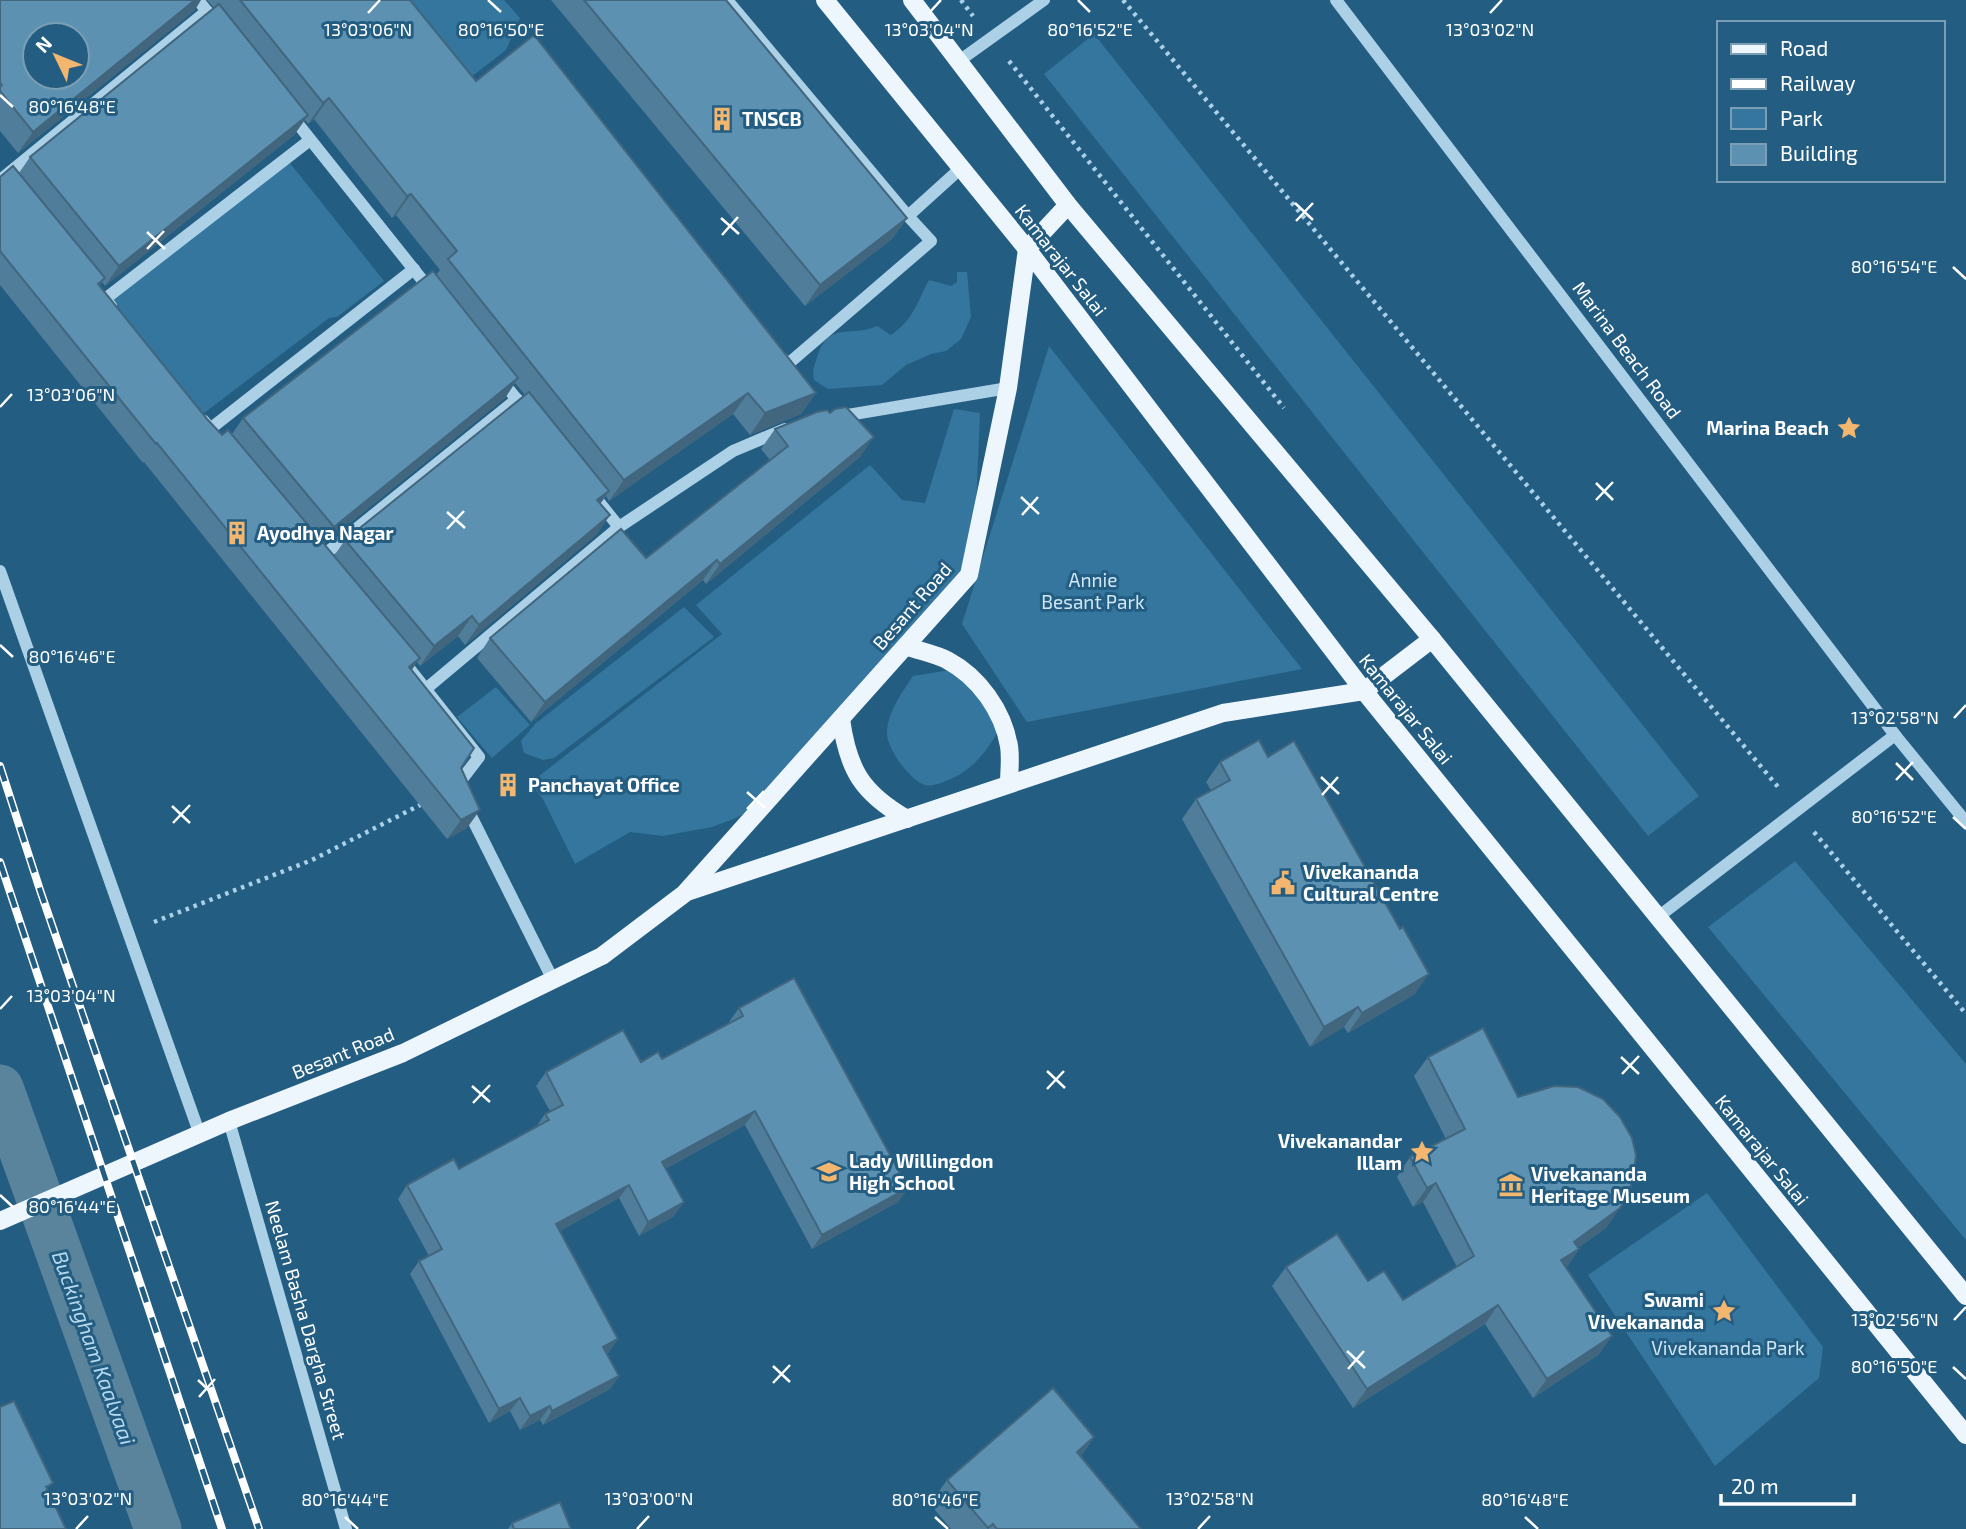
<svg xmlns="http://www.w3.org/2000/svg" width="1966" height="1529" font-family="'Exo 2',sans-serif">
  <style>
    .green { fill: #34769e }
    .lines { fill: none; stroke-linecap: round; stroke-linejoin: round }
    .canal { stroke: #5a839c; stroke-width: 47 }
    .path { stroke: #acd1e7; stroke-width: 4.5; stroke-dasharray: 3.5 5; stroke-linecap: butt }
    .minor { stroke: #acd1e7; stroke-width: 12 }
    .major { stroke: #eef6fd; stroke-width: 18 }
    .rail-casing { stroke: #fff; stroke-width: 8 }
    .rail { stroke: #245d82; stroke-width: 5; stroke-dasharray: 16; stroke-linecap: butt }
    .wall { fill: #507d99; fill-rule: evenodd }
    .shaded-wall { fill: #41667d }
    .building { fill: #5d91b2; stroke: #41667d; stroke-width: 2; fill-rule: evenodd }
    .ticks { fill: none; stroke: #fff; stroke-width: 2.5 }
    .labels { text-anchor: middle; stroke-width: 6; stroke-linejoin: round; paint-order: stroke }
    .poi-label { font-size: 19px; font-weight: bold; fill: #fff; stroke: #245d82; text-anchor: start }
    .street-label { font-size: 19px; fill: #fff; stroke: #245d82 }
    .park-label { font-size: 19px; fill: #cfe7f6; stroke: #245d82 }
    .water-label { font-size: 21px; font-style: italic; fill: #b7daef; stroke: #245d82 }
    .ticks-label { font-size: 18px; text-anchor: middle; fill: #fff; stroke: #245d82; stroke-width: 6; stroke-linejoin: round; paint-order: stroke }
  </style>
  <rect width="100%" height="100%" fill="#245d82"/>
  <!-- green -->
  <g class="green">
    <polygon points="393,0 504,0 520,18 506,50 462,84"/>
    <polygon points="1094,34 1699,796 1648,836 1044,74"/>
    <polygon points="286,158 384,281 337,317 329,318 199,417 111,300"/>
    <path d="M957,272H967L971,317L961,339L946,351L931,354L906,365L882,385L828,389L814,380C812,371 814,366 817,358C828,320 851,338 877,326L891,335C914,319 916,304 929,280L951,286L957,282Z"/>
    <polygon points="1049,346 1302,669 1027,722 962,624"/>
    <polygon points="954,409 980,413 976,506 964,573 761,804 736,818 712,827 663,836 630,832 575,864 543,799 530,783 722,634 696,605 870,465 902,500 925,503"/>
    <polygon points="684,607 714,637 554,758 543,760 524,753 521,741 535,724"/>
    <path d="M963,668L1002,724C989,749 973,771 946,781C940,783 932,787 925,785C917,782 909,774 904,768C897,760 888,745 887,734C887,712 902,693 913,676Z"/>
    <polygon points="496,687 530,725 492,758 457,717"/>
    <polygon points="1795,861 1966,1064 1966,1240 1708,927"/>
    <polygon points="1707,1193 1823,1347 1819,1378 1715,1466 1588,1275"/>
  </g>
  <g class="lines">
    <!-- canal -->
    <polyline class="canal" points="0,1088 158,1529"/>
    <!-- path -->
    <g class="path">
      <polyline points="961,0 973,16"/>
      <polyline points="1123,0 1778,787"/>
      <polyline points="1009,61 1284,408"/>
      <polyline points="1814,832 1966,1014"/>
      <polyline points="154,922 312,860 424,803"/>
    </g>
    <!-- minor -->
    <g class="minor">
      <polyline points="198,0 217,24"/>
      <polyline points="727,0 908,216"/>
      <polyline points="1336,0 1895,735 1966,822"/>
      <polyline points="959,61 1044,0"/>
      <polyline points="290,114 431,291"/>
      <polyline points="4,177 207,11"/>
      <polyline points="111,306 105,299 310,140"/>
      <polyline points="782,358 788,364 931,241 908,216 961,168"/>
      <polyline points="501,380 527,412"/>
      <polyline points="836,417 1008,388"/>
      <polyline points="204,421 210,429 414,269"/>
      <polyline points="591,492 619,527"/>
      <polyline points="319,559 517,399"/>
      <polyline points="0,571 200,1135"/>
      <polyline points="401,658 479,757 456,787 458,790"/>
      <polyline points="427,688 619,527 733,451 785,429"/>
      <polyline points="466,806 553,980"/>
      <polyline points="1658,917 1895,735"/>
      <polyline points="229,1121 346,1529"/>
    </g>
    <!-- major -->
    <g class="major">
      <polyline points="825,0 1027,249 1364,691 1966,1435"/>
      <polyline points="912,0 1068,205 1432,639 1966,1296"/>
      <path d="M906,646C919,651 935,654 947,660C979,677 1003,711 1009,746C1011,758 1009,772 1009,784"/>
      <path d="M841,719C848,770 862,793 907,819"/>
      <polyline points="687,892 1223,713 1364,691 1432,639"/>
      <polyline points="0,1221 229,1121 403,1053 602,956 684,894 969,575 1008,388 1027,249 1068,205"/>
    </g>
    <!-- rail casing -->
    <g class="rail-casing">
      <g id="rail">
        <polyline points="0,766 40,890 259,1529"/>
        <polyline points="0,862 222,1529"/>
      </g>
    </g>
    <!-- rail -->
    <use href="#rail" class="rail"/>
  </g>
  <!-- wall -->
  <g class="wall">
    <polygon points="0,0 195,10 18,153 0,131"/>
    <path d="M207,0H410L476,81L816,393L801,414L750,435L733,414L609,501L606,496L600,504L610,515L596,535L465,645L458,636L420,666L417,662L411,670L461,768L467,828L447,839L144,462L143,463L0,285V177L19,173L30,157L214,8ZM314,119L392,218L396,215L440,270L436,275L243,418L232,434L222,435L207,419L99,286L102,282L105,286L294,135L305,120L308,124ZM515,383L525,395L345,540L334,556L324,544L505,398Z"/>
    <polygon points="551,0 726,0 907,218 892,239 805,306"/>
    <polygon points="775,429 860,457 706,584 703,580 531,722 477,658 490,638 646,558 770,460 761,449"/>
    <polygon points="1268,757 1415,994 1348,1033 1344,1027 1310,1047 1182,819 1196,799 1211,790 1206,782 1220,762"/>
    <polygon points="739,1008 908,1188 898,1202 812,1249 745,1125 665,1169 674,1216 639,1236 619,1198 560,1231 618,1339 607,1354 619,1376 610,1389 543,1425 540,1420 520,1430 510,1411 489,1423 410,1274 419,1261 429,1256 398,1199 407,1185 459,1169 536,1127 545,1114 550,1111 536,1086 546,1072 641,1062 662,1059 730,1023 729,1022"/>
    <polygon points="1428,1057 1518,1097 1607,1227 1578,1248 1579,1249 1566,1268 1612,1336 1598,1355 1533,1398 1485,1324 1353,1408 1272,1286 1286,1267 1368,1281 1403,1300 1457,1267 1423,1202 1413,1207 1397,1177 1410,1157 1446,1139 1414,1076"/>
    <polygon points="1094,1437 1081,1456 1141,1529 951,1529 930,1504 947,1480"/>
    <polygon points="512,1523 571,1529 508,1529"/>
  </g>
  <!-- shaded-wall -->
  <g class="shaded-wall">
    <polygon points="195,0 201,0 195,10 18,153 33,132"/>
    <polygon points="329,98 314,119 308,124 323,103"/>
    <polygon points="308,115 294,135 105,286 119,266"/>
    <polygon points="411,194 396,215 392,218 407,196"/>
    <polygon points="907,218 892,239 805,306 820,285"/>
    <polygon points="518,378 505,398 320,547 334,527"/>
    <polygon points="748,393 733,414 609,501 624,480"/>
    <polygon points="816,393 801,414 750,435 765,413"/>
    <polygon points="874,437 860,457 706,584 720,564"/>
    <polygon points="609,491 595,511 597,500"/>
    <polygon points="610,515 596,535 465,645 479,625"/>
    <polygon points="717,560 703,580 531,722 545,702"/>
    <polygon points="472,616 458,636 420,666 434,646"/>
    <polygon points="420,658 407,677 409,667"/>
    <polygon points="480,810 467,828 447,839 461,820"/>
    <polygon points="1429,974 1415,994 1348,1033 1362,1013"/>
    <polygon points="1358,1007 1344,1027 1310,1047 1324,1027"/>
    <polygon points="755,1111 745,1125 652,1176 662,1162"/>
    <polygon points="1436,1183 1423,1202 1413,1207 1427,1188"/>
    <polygon points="629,1185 619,1198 547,1238 556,1224"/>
    <polygon points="908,1188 898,1202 812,1249 822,1235"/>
    <polygon points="684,1202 674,1216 639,1236 648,1222"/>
    <polygon points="1620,1208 1607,1227 1567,1256 1579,1249 1565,1269 1547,1279 1574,1242"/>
    <polygon points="1498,1305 1485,1324 1353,1408 1367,1389"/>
    <polygon points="1612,1336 1598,1355 1533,1398 1547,1379"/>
    <polygon points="618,1339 608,1353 594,1361 603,1347"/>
    <polygon points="619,1376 610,1389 543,1425 552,1411"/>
    <polygon points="520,1398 510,1411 489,1423 499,1409"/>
    <polygon points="550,1406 540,1420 520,1430 530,1416"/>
    <polygon points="1094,1437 1077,1461 1077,1452"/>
  </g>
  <!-- building -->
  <g class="building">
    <path d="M0,0H195L33,132L0,91V87L2,85L0,82ZM35,35H77V77H35Z"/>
    <polygon points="240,0 410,0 476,81 534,35 816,393 765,413 748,393 624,480 448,259 457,251 411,194 407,196 329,98 323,103"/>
    <polygon points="584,0 726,0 907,218 820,285"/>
    <polygon points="219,4 308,115 119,266 30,157"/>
    <polygon points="13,166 105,278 98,284 207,419 222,435 228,430 420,658 409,667 474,748 461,768 480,810 461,820 157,443 156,444 0,251 0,177"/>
    <polygon points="433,271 518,378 334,527 243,418"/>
    <polygon points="529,392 609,491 597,500 610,515 479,625 472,616 434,646 345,540"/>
    <polygon points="846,407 874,437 720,564 717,560 545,702 490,638 621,529 646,558 788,446 775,429 817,412 827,410 830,413 835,409"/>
    <polygon points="1259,740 1268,757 1294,741 1400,929 1403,927 1429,974 1362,1013 1358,1007 1324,1027 1196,799 1230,780 1220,762"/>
    <polygon points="794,978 908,1188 822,1235 755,1111 662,1162 684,1202 648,1222 629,1185 556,1224 618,1339 603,1347 619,1376 552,1411 550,1406 530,1416 520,1398 499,1409 419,1261 442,1249 407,1185 454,1159 459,1169 549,1120 545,1114 563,1105 546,1072 623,1030 641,1062 658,1052 662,1059 743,1016 739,1008"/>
    <polygon points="1483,1028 1518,1097 1554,1086 1578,1087 1603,1099 1620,1117 1632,1138 1636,1155 1634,1174 1629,1192 1620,1208 1574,1242 1579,1249 1561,1260 1612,1336 1547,1379 1498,1305 1367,1389 1286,1267 1337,1234 1368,1281 1384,1271 1403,1300 1474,1256 1436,1183 1427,1188 1410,1157 1465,1129 1428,1057"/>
    <polygon points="1053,1388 1094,1437 1077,1452 1141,1529 997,1529 993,1524 988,1528 947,1480"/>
    <polygon points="14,1401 53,1483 46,1487 66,1529 0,1529 0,1407"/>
    <polygon points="560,1502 571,1529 514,1529 512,1523"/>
  </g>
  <!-- ticks -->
  <path class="ticks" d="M488,0L501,12M1078,0L1090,12M368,13L380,0M929,13L941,0M1490,13L1502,0M0,95L13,107M1295,203L1313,220M721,218L739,234M1296,221L1313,203M147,232L165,249M722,235L738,217M147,249L164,231M1953,267L1966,279M0,407L12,394M1596,483L1613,500M1021,497L1039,514M1596,500L1613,482M447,512L465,528M1022,515L1038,497M447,529L464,511M0,645L13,657M1954,718L1966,705M1896,763L1913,780M1321,777L1339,794M1896,780L1913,762M747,792L765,808M1322,795L1338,777M172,806L190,823M747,809L764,791M1953,817L1966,829M173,823L190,805M0,1009L12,996M1621,1057L1639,1074M1047,1071L1065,1088M1622,1074L1639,1056M472,1086L490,1102M1047,1089L1064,1071M473,1103L490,1085M0,1195L13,1207M1954,1320L1966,1307M1347,1351L1365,1368M773,1366L790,1382M1953,1367L1966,1379M1348,1369L1364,1351M198,1380L216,1397M773,1383L790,1365M199,1397L215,1379M345,1517L358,1529M935,1517L948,1529M1525,1517L1538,1529M76,1529L88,1516M637,1529L649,1516M1198,1529L1210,1516"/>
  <!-- icons -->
  <defs>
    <g id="building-bare" transform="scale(1.89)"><path d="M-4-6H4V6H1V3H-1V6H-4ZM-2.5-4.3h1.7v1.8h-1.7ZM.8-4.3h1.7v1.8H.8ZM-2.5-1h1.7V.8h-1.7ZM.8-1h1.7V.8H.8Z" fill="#f2b66f" stroke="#245d82" stroke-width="2.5" paint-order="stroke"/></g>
    <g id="sight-bare" transform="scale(1.89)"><path d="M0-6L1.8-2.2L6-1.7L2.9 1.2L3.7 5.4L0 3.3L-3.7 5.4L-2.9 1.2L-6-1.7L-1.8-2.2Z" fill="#f2b66f" stroke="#245d82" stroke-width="2.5" paint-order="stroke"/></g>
    <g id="civic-bare" transform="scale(1.89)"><path d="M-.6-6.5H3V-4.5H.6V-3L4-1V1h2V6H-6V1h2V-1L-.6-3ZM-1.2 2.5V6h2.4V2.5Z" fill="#f2b66f" stroke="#245d82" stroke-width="2.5" paint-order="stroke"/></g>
    <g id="school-bare" transform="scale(1.89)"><path d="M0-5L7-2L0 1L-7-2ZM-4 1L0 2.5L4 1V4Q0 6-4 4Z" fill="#f2b66f" stroke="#245d82" stroke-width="2.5" paint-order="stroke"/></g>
    <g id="museum-bare" transform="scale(1.89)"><path d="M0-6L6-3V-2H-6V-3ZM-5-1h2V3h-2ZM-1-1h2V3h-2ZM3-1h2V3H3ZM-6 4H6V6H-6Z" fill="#f2b66f" stroke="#245d82" stroke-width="2.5" paint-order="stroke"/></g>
  </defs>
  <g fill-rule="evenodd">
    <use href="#building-bare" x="722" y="119"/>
    <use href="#sight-bare" x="1849" y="428"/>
    <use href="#building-bare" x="237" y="533"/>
    <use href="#building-bare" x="508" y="785"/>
    <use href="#civic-bare" x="1283" y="883"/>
    <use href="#sight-bare" x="1422" y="1152"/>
    <use href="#school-bare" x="829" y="1172"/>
    <use href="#museum-bare" x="1511" y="1185"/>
    <use href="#sight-bare" x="1724" y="1311"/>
  </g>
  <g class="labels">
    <!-- poi labels -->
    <g class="poi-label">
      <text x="742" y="126">TNSCB</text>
      <text x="1829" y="435" text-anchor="end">Marina Beach</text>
      <text x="257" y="540">Ayodhya Nagar</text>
      <text x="528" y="792">Panchayat Office</text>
      <text x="1303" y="879">Vivekananda<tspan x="1303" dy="22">Cultural Centre</tspan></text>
      <text x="1402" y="1148" text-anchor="end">Vivekanandar<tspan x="1402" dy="22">Illam</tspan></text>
      <text x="849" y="1168">Lady Willingdon<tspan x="849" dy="22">High School</tspan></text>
      <text x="1531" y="1181">Vivekananda<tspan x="1531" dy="22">Heritage Museum</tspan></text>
      <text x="1704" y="1307" text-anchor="end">Swami<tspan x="1704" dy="22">Vivekananda</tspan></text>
    </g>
    <!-- street labels -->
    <g class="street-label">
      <text transform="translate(1061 260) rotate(52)" y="7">Kamarajar Salai</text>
      <text transform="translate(1627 350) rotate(53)" y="7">Marina Beach Road</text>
      <text transform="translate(912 606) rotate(-49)" y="7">Besant Road</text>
      <text transform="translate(1406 709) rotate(51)" y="7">Kamarajar Salai</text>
      <text transform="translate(343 1053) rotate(-22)" y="7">Besant Road</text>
      <text transform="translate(1762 1150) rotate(51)" y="7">Kamarajar Salai</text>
      <text transform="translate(306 1320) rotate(74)" y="7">Neelam Basha Dargha Street</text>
    </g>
    <!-- park labels -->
    <g class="park-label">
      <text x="1093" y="587">Annie<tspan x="1093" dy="22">Besant Park</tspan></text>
      <text x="1728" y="1355">Vivekananda Park</text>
    </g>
    <!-- water labels -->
    <g class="water-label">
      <text transform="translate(93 1348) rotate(70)" y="7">Buckingham Kaalvaai</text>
    </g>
  </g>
  <g class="ticks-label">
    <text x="501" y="36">80°16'50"E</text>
    <text x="1090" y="36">80°16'52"E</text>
    <text x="368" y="36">13°03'06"N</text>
    <text x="929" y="36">13°03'04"N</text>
    <text x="1490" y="36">13°03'02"N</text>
    <text x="72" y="113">80°16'48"E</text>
    <text x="1894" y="273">80°16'54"E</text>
    <text x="71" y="401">13°03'06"N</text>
    <text x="72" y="663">80°16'46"E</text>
    <text x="1895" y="724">13°02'58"N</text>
    <text x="1894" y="823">80°16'52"E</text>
    <text x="71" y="1002">13°03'04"N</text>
    <text x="72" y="1213">80°16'44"E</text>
    <text x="1895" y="1326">13°02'56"N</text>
    <text x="1894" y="1373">80°16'50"E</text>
    <text x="88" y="1505">13°03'02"N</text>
    <text x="649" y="1505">13°03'00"N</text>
    <text x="1210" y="1505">13°02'58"N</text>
    <text x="345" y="1506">80°16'44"E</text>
    <text x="935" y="1506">80°16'46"E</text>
    <text x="1525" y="1506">80°16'48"E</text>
  </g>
  <!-- legend -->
  <rect x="1717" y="21" width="228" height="161" fill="#245d82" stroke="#7c9eb4" stroke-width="2"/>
  <rect x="1731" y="44" width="35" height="10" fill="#eef6fd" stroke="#7c9eb4" stroke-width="2"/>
  <text x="1780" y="56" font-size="21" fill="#ffffff">Road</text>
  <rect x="1731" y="79" width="35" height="10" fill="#ffffff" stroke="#7c9eb4" stroke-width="2"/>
  <text x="1780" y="91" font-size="21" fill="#ffffff">Railway</text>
  <rect x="1731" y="108" width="35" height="21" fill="#34769e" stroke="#7c9eb4" stroke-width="2"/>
  <text x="1780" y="126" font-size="21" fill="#ffffff">Park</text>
  <rect x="1731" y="144" width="35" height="21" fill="#5d91b2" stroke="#7c9eb4" stroke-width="2"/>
  <text x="1780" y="161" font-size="21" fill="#ffffff">Building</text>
  <!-- north arrow -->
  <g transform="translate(56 56) rotate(313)"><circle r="33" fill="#245d82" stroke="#7c9eb4" stroke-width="2"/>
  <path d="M0-5L12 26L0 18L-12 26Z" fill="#f2b66f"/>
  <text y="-10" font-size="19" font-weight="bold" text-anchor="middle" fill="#ffffff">N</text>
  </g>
  <!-- scale -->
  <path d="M1721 1494v10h133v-10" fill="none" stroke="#ffffff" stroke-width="3.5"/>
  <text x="1731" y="1494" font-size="21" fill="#ffffff" stroke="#245d82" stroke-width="5" paint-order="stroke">20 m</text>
</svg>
